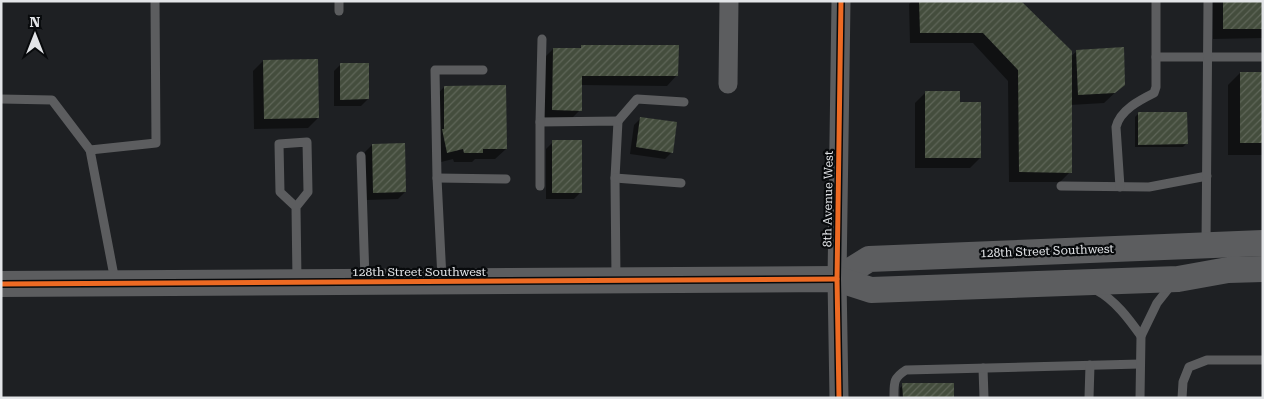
<svg xmlns="http://www.w3.org/2000/svg" width="1264" height="399" font-family="'Roboto Serif',serif">
  <style>
    .shadow { fill: #0007 }
    .building { fill: url(#building-hatch) }
    .lines { fill: none; stroke-linecap: round; stroke-linejoin: round }
    .service { stroke: #5c5d5f; stroke-width: 9 }
    .minor { stroke: #5c5d5f; stroke-width: 19 }
    .secondary { stroke: #5c5d5f; stroke-width: 26 }
    .cycleway-casing { stroke: #080a0c; stroke-width: 8 }
    .cycleway { stroke: #ed6a23; stroke-width: 5 }
    .labels { text-anchor: middle; stroke-width: 4.5; stroke-linejoin: round; paint-order: stroke }
    .street-label { font-size: 12px; fill: #e3e5e8; stroke: #080a0c }
  </style>
  <defs>
    <pattern id="building-hatch" width="6" height="6" patternUnits="userSpaceOnUse" patternTransform="scale(1.25)"><rect width="6" height="6" fill="#444d3d"/><path d="M-1 1l2-2M0 6l6-6M5 7l2-2" fill="none" stroke="#5f6659"/></pattern>
  </defs>
  <rect width="100%" height="100%" fill="#1e2023"/>
  <!-- shadow -->
  <g class="shadow">
    <polygon points="912,1 1019,1 1070,57 1077,51 1124,84 1104,103 1070,105 1070,172 1060,182 1009,182 1008,81 973,43 910,43 909,4"/>
    <polygon points="1213,1 1263,1 1263,38 1213,39"/>
    <polygon points="582,46 677,75 667,86 581,85 580,110 570,120 543,120 543,59 553,49 579,49"/>
    <polygon points="263,61 318,118 308,128 254,129 253,71"/>
    <polygon points="341,64 368,99 361,106 334,106 334,71"/>
    <polygon points="1240,73 1263,73 1263,155 1228,155 1228,85"/>
    <polygon points="444,87 506,149 495,159 475,159 472,162 454,162 453,159 437,163 434,98"/>
    <polygon points="925,93 959,104 980,158 970,168 915,168 915,103"/>
    <polygon points="1138,114 1186,144 1183,147 1135,147 1135,117"/>
    <polygon points="641,118 672,152 665,159 630,154 634,125"/>
    <polygon points="553,142 581,192 574,199 546,199 546,149"/>
    <polygon points="372,145 405,192 398,199 366,200 365,152"/>
    <polygon points="903,385 953,398 900,398 900,388"/>
  </g>
  <!-- building -->
  <g class="building">
    <polygon points="919,1 1021,1 1072,51 1072,173 1019,172 1018,70 983,33 920,33"/>
    <rect x="1223" y="1" width="40" height="28"/>
    <polygon points="581,45 679,45 678,76 582,76 582,111 552,110 553,48 581,48"/>
    <polygon points="1124,47 1125,85 1115,93 1078,95 1076,50"/>
    <polygon points="318,59 319,118 264,119 263,60"/>
    <polygon points="340,63 369,63 369,99 340,100"/>
    <rect x="1240" y="72" width="23" height="71"/>
    <polygon points="506,85 507,149 483,149 483,153 464,153 463,149 447,153 442,129 444,129 444,86"/>
    <polygon points="925,91 960,91 960,102 981,102 981,158 925,158"/>
    <polygon points="1138,112 1187,112 1188,144 1138,145"/>
    <polygon points="640,117 677,122 673,153 636,147"/>
    <rect x="552" y="140" width="30" height="53"/>
    <polygon points="405,143 406,192 373,193 372,144"/>
    <polygon points="902,383 954,383 954,398 903,398"/>
  </g>
  <g class="lines">
    <!-- service -->
    <g class="service">
      <polyline points="339,1 339,11"/>
      <polyline points="542,39 540,122 618,121 615,178 616,278"/>
      <polyline points="1156,57 1263,57"/>
      <polyline points="1,99 52,100 90,150"/>
      <polyline points="618,121 637,99 684,102"/>
      <polyline points="540,122 540,186"/>
      <polyline points="361,156 365,279"/>
      <polyline points="437,178 506,179"/>
      <polyline points="615,178 681,183"/>
      <polyline points="1061,186 1149,187 1207,176"/>
      <path d="M1120,187L1116,127C1120,110 1140,100 1154,93L1156,87V1"/>
      <polyline points="296,207 308,192 307,142 279,144 280,192 296,207 297,280"/>
      <polyline points="1206,244 1208,1"/>
      <polyline points="442,279 437,178 435,70 483,70"/>
      <polyline points="115,281 90,150 156,143 155,1"/>
      <path d="M1096,290C1115,300 1129,319 1141,336"/>
      <polyline points="983,368 984,398"/>
      <path d="M894,398C894,383 893,378 906,370L1140,364"/>
      <polyline points="1089,398 1090,365"/>
      <polyline points="1140,398 1141,336 1157,303 1172,284"/>
      <polyline points="1182,398 1183,382 1189,367 1207,360 1263,360"/>
    </g>
    <!-- minor -->
    <g class="minor">
      <polyline points="728,84 729,1"/>
      <polyline points="839,398 837,279 841,1"/>
    </g>
    <!-- secondary -->
    <g class="secondary">
      <polyline points="837,279 869,259 1263,243"/>
      <polyline points="1,284 837,279 871,290 1178,279 1228,270 1263,269"/>
    </g>
    <!-- cycleway casing -->
    <g class="cycleway-casing">
      <g id="cycleway">
        <polyline points="1,284 837,279"/>
        <polyline points="839,398 837,279 841,1"/>
      </g>
    </g>
    <!-- cycleway -->
    <use href="#cycleway" class="cycleway"/>
  </g>
  <g class="labels">
    <!-- street labels -->
    <g class="street-label">
      <text transform="translate(828 199) rotate(-89)" y="4">8th Avenue West</text>
      <text transform="translate(1047 251) rotate(-2)" y="4">128th Street Southwest</text>
      <text x="419" y="276">128th Street Southwest</text>
    </g>
  </g>
  <!-- border -->
  <rect width="1264" height="399" fill="none" stroke="#e3e5e8" stroke-width="5"/>
  <!-- north arrow -->
  <g transform="translate(35 35)" stroke="#080a0c" stroke-width="4" paint-order="stroke">
  <path d="M0-4L9 19L0 12L-9 19Z" fill="#e3e5e8"/>
  <text y="-8" font-size="14" font-weight="bold" text-anchor="middle" fill="#e3e5e8">N</text>
  </g>
</svg>
